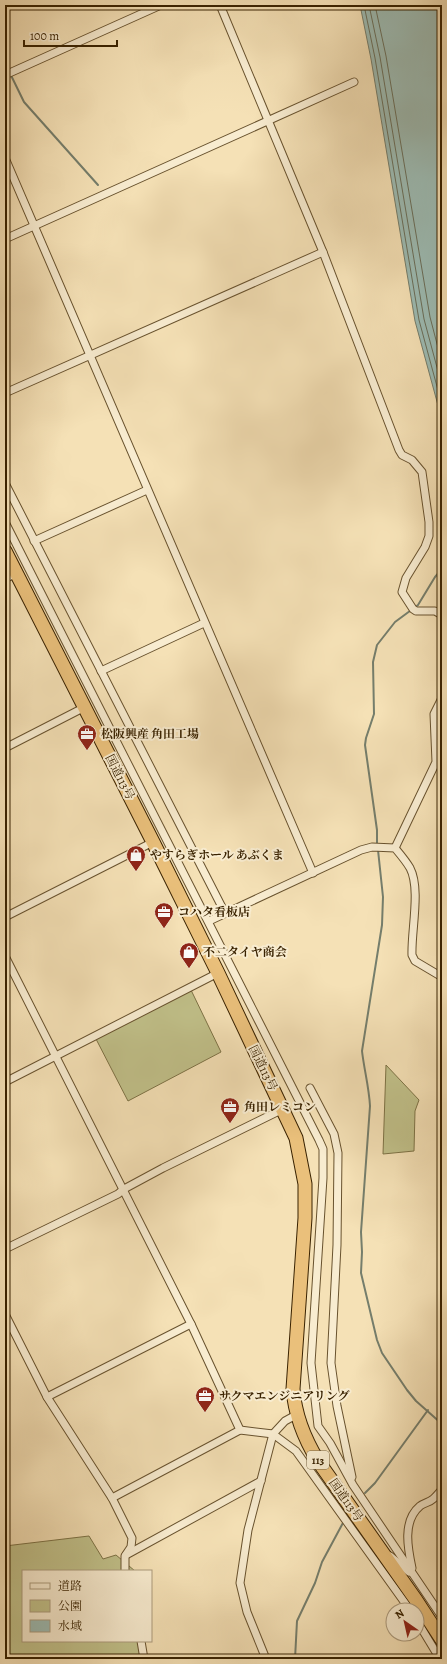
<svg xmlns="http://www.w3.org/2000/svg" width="447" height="1664" font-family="Alegreya,'Noto Serif JP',serif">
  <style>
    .green { fill: #c1c18a; stroke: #7d7245 }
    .water { fill: #9dbcb4; stroke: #757e6c }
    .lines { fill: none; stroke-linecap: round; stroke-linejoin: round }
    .shore { stroke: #6b6f5a; stroke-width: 1 }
    .stream { stroke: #757e6c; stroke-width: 2 }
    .street-casing { stroke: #68522e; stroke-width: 9 }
    .highway-casing { stroke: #392200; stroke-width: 15 }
    .street { stroke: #f8ecd0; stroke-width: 7 }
    .highway { stroke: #eac07b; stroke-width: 13 }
    .labels { text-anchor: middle; stroke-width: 4; stroke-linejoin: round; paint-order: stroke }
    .shield { fill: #f8ecd0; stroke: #725f3e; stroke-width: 1 }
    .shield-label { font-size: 11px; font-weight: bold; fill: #392200 }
    .poi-label { font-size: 12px; font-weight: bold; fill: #392200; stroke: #f8ecd0; text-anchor: start }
    .street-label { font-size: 12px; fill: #392200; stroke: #f8ecd0 }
  </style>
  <rect width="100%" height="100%" fill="#f5e1b6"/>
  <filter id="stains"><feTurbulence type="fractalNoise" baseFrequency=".005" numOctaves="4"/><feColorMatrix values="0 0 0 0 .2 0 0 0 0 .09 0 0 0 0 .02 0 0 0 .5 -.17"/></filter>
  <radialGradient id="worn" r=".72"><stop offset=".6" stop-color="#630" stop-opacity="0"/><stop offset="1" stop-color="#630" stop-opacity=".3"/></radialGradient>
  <!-- green -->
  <g class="green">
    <polygon points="191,990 221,1052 128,1101 96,1039"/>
    <polygon points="386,1065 419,1100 415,1111 414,1151 383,1154"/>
    <polygon points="89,1536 103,1559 116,1555 135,1571 23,1571 23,1641 142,1641 143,1659 5,1659 5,1546"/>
  </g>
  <!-- water -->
  <polygon class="water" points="360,5 442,5 442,420 415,321 371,59"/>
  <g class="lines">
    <!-- shore -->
    <g class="shore">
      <polyline points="364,5 375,58 419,320 442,405"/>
      <polyline points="369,5 380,57 424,319 442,386"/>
      <polyline points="375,5 386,56 430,317 442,363"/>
    </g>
    <!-- stream -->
    <g class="stream">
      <polyline points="5,63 24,102 98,185"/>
      <polyline points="377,846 377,830 365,745 366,738 374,714 373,662 377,645 395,622 418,605 435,577 442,569"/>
      <path d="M378,850L383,897L382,925L362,1051C364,1069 369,1087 370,1106L361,1232L362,1252L361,1273L377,1340L382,1353L407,1390L416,1401L442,1424"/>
      <polyline points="365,1493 375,1483 428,1410"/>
      <polyline points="295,1659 297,1621 315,1583 322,1562 344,1521"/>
    </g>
    <!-- street casing -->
    <g class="street-casing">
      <g id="street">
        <polyline points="220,5 323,252 399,450 402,455 412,460 422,472 429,522 429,536 425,547 406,578 402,592 413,609 416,611 435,611 442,615"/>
        <polyline points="5,75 161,5"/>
        <polyline points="5,158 313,873"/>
        <polyline points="5,239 354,82"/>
        <polyline points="5,393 323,252"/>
        <polyline points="5,483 225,913"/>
        <polyline points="5,522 319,1140 323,1149 323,1178 311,1363 318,1426 330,1443 353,1485 442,1617"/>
        <polyline points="34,541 147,490"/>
        <polyline points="5,579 16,573"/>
        <polyline points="101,671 204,623"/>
        <polyline points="5,748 85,707"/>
        <polyline points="395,848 436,762 434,714 442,698"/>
        <polyline points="5,917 153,842"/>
        <path d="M209,921L361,850L372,847L395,848C400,854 406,861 410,868C421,889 411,931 412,955L415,961L442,977"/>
        <polyline points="5,956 191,1324 240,1430"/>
        <polyline points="5,1082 218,973"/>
        <polyline points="310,1088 334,1134 338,1153 337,1245 331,1363 337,1406 352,1477"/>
        <polyline points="5,1249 118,1194 124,1189 163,1168 283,1109"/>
        <polyline points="5,1314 47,1397 112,1498 132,1538 131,1547 125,1556 125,1571"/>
        <polyline points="47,1397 191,1324"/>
        <polyline points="112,1498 240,1430 273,1434 296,1451 410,1610"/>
        <polyline points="126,1555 261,1481"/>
        <polyline points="390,1556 409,1572"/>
        <path d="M412,1568C408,1549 402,1521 420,1506C424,1503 430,1502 433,1499C437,1496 439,1492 442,1490"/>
        <polyline points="417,1621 440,1659"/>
        <polyline points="141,1641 144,1659"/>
        <polyline points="266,1659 247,1612 240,1583 248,1530 273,1434 285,1421 296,1415"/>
      </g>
    </g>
    <!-- highway casing -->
    <g class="highway-casing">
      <path id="highway" d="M5,551L153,842L218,973L296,1138L305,1184V1218L293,1389C295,1416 304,1438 318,1461L416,1600L442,1640"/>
    </g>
    <!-- street -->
    <use href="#street" class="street"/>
    <!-- highway -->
    <use href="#highway" class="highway"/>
  </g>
  <!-- icons -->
  <defs>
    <g id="office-pin" transform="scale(1)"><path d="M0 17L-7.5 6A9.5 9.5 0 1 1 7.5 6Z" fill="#8f2418" stroke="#f8ecd0"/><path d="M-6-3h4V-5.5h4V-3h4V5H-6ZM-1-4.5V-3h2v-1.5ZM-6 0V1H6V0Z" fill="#fff"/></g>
    <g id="shop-pin" transform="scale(1)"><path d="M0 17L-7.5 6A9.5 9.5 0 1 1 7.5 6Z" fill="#8f2418" stroke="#f8ecd0"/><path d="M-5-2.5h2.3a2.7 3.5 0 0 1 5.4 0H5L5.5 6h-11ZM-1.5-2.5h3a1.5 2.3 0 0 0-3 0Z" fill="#fff"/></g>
  </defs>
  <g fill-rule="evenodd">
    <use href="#office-pin" x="87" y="734"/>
    <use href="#shop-pin" x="136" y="855"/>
    <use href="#office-pin" x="164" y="912"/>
    <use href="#shop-pin" x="189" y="952"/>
    <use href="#office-pin" x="230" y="1107"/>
    <use href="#office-pin" x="205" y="1396"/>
  </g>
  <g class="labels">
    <!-- shield labels -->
    <rect class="shield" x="307" y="1451" width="22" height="18" rx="3"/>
    <g class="shield-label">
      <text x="318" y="1464">113</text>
    </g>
    <!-- poi labels -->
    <g class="poi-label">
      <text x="101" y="738">松阪興産 角田工場</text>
      <text x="150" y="859">やすらぎホール あぶくま</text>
      <text x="178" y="916">コハタ看板店</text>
      <text x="203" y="956">不二タイヤ商会</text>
      <text x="244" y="1111">角田レミコン</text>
      <text x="219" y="1400">サクマエンジニアリング</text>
    </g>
    <!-- street labels -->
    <g class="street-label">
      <text transform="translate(120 777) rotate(63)" y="4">国道113号</text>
      <text transform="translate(263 1068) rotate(64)" y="4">国道113号</text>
      <text transform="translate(346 1500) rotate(55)" y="4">国道113号</text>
    </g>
  </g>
  <!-- margin -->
  <rect width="447" height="1664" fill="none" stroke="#f5e1b6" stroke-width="20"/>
  <rect x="6" y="6" width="435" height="1652" fill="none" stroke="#392200" stroke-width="2"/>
  <rect x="10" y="10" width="427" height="1644" fill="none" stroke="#392200"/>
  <!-- legend -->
  <rect x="22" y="1570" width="130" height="72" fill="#f8ecd0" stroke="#ac9b7d"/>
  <rect x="30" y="1583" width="20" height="6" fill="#f8ecd0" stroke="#ac9b7d"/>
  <text x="58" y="1590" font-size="12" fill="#392200">道路</text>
  <rect x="30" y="1600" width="20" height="12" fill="#c1c18a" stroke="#ac9b7d"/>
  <text x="58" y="1610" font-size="12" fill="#392200">公園</text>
  <rect x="30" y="1620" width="20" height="12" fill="#9dbcb4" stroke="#ac9b7d"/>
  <text x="58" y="1630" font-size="12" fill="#392200">水域</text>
  <!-- north arrow -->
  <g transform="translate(405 1622) rotate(326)"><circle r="19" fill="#f8ecd0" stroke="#ac9b7d"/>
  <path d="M0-3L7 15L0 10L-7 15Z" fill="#8f2418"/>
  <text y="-6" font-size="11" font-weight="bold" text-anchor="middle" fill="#392200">N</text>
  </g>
  <!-- scale -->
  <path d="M24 40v6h93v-6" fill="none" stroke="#392200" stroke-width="2"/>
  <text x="30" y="40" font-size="12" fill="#392200" stroke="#f8ecd0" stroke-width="3" paint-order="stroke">100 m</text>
  <rect width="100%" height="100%" filter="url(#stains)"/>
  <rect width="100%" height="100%" fill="url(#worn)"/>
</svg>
